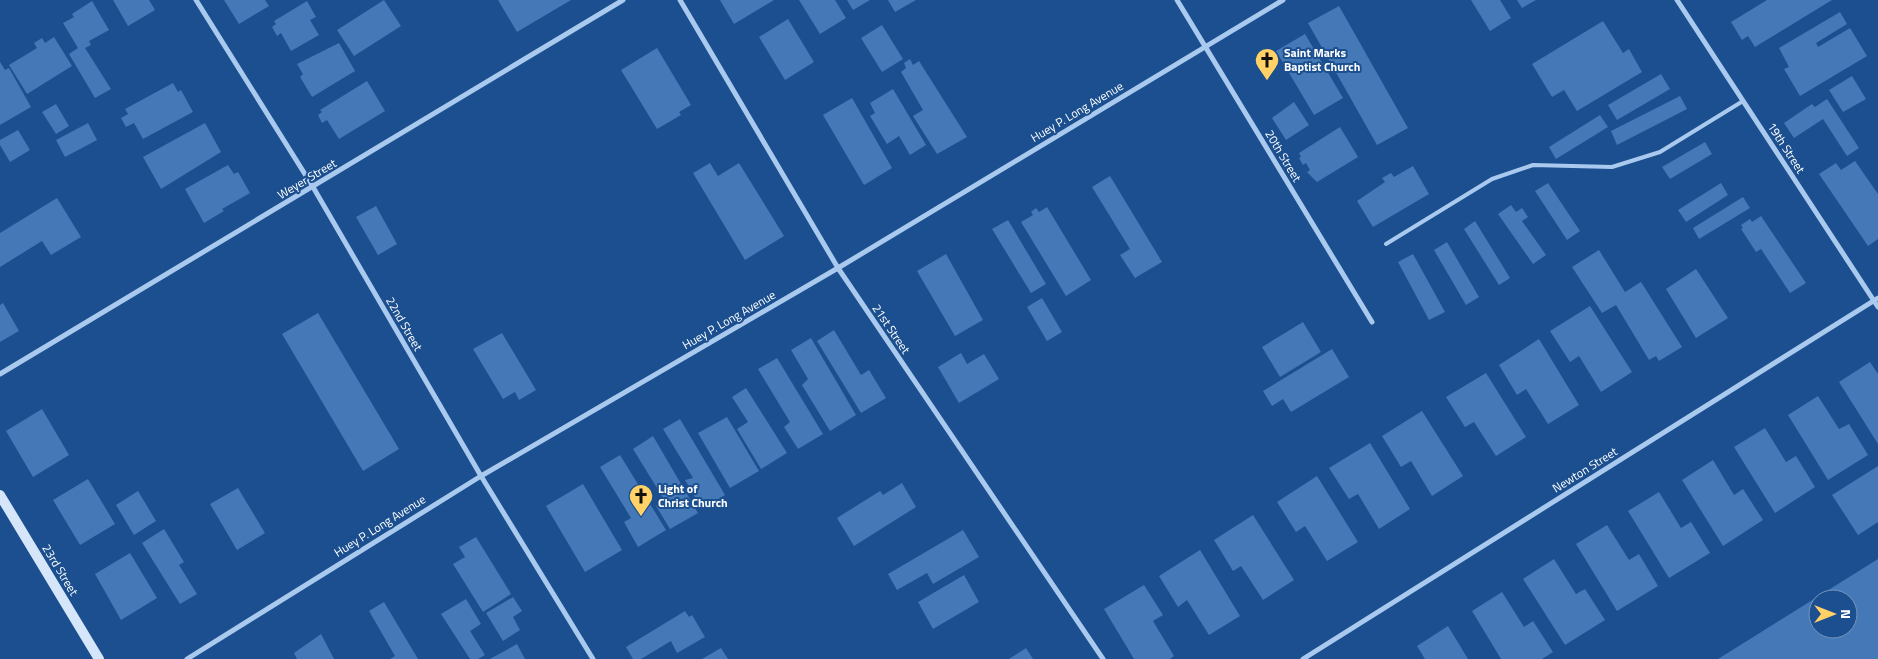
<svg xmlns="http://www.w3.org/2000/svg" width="1878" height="659" font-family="'Titillium Web',sans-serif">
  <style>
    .building { fill: #4478b7; fill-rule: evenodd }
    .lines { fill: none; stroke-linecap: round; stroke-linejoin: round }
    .lane { stroke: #a9c9ee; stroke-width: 4 }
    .street { stroke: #a9c9ee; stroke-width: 5 }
    .secondary { stroke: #d6e6fa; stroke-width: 10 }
    .labels { text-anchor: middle; stroke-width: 4; stroke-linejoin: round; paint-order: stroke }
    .poi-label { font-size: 12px; font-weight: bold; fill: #fff; stroke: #1b4f8f; text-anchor: start }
    .street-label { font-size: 12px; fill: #fff; stroke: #1b4f8f }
  </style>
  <rect width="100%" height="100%" fill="#1b4f8f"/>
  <!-- building -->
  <g class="building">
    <polygon points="113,0 149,0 155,10 128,26"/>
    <polygon points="224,0 265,0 269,6 239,24"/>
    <polygon points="384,0 401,26 354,56 337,30"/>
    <polygon points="498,0 571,0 517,32"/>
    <polygon points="720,0 774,0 734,24"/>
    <polygon points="799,0 835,0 846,18 820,34"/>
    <polygon points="847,0 870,0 853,10"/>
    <polygon points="888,0 916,0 895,12"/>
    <polygon points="1471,0 1500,0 1511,18 1490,31"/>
    <polygon points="1517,0 1536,0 1522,8"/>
    <polygon points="1767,0 1832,0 1755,47 1748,36 1742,40 1731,22"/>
    <polygon points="92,1 109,30 89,41 91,45 85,48 111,89 95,98 69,54 78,48 63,23 74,17 72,14"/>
    <polygon points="307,1 316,17 310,20 319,35 291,51 281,33 277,36 272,27 276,24 274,21"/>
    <polygon points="1339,6 1408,128 1377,145 1308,23"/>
    <polygon points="1840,12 1847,24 1816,43 1818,47 1850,28 1867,56 1800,96 1784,69 1789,67 1779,48"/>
    <polygon points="788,19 814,62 785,80 759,37"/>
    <polygon points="1603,21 1623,53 1629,49 1642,72 1577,111 1564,90 1552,97 1532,64"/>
    <polygon points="882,25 903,59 882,72 861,38"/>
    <polygon points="1305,34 1343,98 1314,115 1276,51"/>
    <polygon points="54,37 72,66 27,94 9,65 37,48 34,43 42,38 45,43"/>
    <polygon points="339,43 355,71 312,97 300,77 303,74 297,64"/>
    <polygon points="657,48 691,105 679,112 681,115 657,129 621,70"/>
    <polygon points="910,59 913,65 919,61 967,137 937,154 913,116 923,110 901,72 906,68 904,63"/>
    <polygon points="0,62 5,70 9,68 31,107 0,125"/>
    <polygon points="1661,74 1670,89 1617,120 1608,105"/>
    <polygon points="1852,76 1866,99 1843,112 1829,90"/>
    <polygon points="367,81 385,111 339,139 327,120 322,123 318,115 322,112 320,110"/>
    <polygon points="173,83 178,92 181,90 193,112 143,139 134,123 126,127 121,118 128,114 125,109"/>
    <polygon points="893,89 926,145 910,155 899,136 887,144 870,116 875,113 870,103"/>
    <polygon points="1680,96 1687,109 1617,145 1611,131"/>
    <polygon points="852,98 892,168 864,185 823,115"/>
    <polygon points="1827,99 1859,148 1847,156 1823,119 1794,138 1784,123 1812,104 1815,107"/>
    <polygon points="1294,102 1309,125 1286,140 1272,118"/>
    <polygon points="56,104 69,126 56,134 42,112"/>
    <polygon points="1600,115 1608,127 1556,159 1549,147"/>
    <polygon points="88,123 97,140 65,157 56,140"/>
    <polygon points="205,123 221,152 161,189 143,157"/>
    <polygon points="1340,127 1358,157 1317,182 1307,172 1310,170 1306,163 1303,165 1299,158 1301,157 1299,153"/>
    <polygon points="18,130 30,150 10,162 0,145 0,140"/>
    <polygon points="1705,142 1712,154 1670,179 1662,167"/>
    <polygon points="1855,161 1878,194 1878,239 1868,246 1819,174 1836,163 1841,170"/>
    <polygon points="710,163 718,176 739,163 784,236 745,260 693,173"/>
    <polygon points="228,165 234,174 238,172 250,193 222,209 224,211 204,223 185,189"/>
    <polygon points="1413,166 1429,194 1373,227 1357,201 1385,182 1382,178 1391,173 1394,177"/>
    <polygon points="1110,176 1162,262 1135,278 1120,255 1130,249 1092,187"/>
    <polygon points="1548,183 1580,231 1567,240 1535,191"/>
    <polygon points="1721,183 1728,195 1686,222 1678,210"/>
    <polygon points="1743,197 1750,208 1699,239 1693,228"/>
    <polygon points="57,198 81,237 51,255 42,241 0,267 0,233"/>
    <polygon points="1511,205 1516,212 1522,208 1528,217 1522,221 1546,255 1533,264 1498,214"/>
    <polygon points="376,206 397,244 378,255 356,217"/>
    <polygon points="1047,207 1091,280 1066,296 1021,222 1033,215 1031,212 1036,208 1039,212"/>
    <polygon points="1761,216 1806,283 1790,293 1761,249 1756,252 1741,229 1743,228 1741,225 1750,219 1752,222"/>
    <polygon points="1008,220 1046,284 1031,293 992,229"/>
    <polygon points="1475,221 1510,278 1499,285 1464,229"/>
    <polygon points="1447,242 1479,297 1466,305 1434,250"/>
    <polygon points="1599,250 1625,292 1641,282 1682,347 1659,361 1656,356 1649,360 1616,305 1602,313 1572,267"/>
    <polygon points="946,254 983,320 955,336 917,271"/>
    <polygon points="1413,254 1445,312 1429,320 1398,262"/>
    <polygon points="1696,269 1728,318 1696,338 1666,289"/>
    <polygon points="1042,298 1062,332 1047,341 1027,307"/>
    <polygon points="3,303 19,331 0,342 0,305"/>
    <polygon points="1590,306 1632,372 1601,392 1579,356 1570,362 1550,331"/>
    <polygon points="318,313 399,449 363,471 282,334"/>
    <polygon points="1303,322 1321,352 1280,377 1262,347"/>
    <polygon points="834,330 861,375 869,370 886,398 861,413 817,341"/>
    <polygon points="502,333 536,390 519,400 515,392 503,399 473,349"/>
    <polygon points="811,338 856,415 830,431 802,385 808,379 791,350"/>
    <polygon points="1539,339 1579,405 1548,424 1526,389 1517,395 1499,365"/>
    <polygon points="1332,349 1349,377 1291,412 1283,399 1272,406 1263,391"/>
    <polygon points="961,353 967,364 984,354 999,379 959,403 938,367"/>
    <polygon points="777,358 823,434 798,449 784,427 790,422 758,369"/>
    <polygon points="1870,362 1878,374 1878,444 1839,382"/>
    <polygon points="1486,373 1526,437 1496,456 1474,422 1465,427 1446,397"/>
    <polygon points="746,388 787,453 761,469 737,429 748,422 732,397"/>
    <polygon points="1818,396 1839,429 1849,424 1868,455 1828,480 1788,415"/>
    <polygon points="42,409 69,455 33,477 6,431"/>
    <polygon points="1422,411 1463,476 1432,496 1411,461 1401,467 1382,436"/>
    <polygon points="727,417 759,471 730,488 698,433"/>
    <polygon points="680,419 725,495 702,509 685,480 693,478 663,429"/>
    <polygon points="1765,428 1786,462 1796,456 1815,487 1775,513 1734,447"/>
    <polygon points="653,436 698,513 670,529 656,506 665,501 633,449"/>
    <polygon points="1370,443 1410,509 1379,529 1358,494 1349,499 1329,468"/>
    <polygon points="620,455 666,530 638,547 624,522 631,518 600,467"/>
    <polygon points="1713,460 1734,495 1743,489 1763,520 1723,546 1682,480"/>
    <polygon points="1878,466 1878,522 1858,535 1832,495"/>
    <polygon points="1317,476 1358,542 1327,561 1305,526 1296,532 1277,502"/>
    <polygon points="88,479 115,524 80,545 53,500"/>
    <polygon points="902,483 916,507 854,546 837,518 880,491 883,495"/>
    <polygon points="583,484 622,550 585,572 546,506"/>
    <polygon points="238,488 265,533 237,550 210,504"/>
    <polygon points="138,491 156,521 134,535 116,505"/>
    <polygon points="1659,492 1681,528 1691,522 1710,553 1669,578 1628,511"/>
    <polygon points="1253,515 1294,580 1263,600 1241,566 1233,571 1214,540"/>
    <polygon points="1607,525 1629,560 1639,554 1658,586 1617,611 1576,544"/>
    <polygon points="164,529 184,562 179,565 197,594 180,604 142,543"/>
    <polygon points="963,530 979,557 933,584 927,573 897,590 888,574"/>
    <polygon points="476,537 511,594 483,612 453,564 465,557 459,547"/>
    <polygon points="1200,550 1240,616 1209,635 1187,600 1178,607 1159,576"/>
    <polygon points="130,553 157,598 121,620 95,574"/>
    <polygon points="1554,559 1576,594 1585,589 1605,620 1565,645 1523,579"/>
    <path d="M1878,559V659H1718ZM1818,599H1848V629H1818Z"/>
    <polygon points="964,575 979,602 933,629 918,602"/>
    <polygon points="1144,585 1163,615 1153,621 1174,656 1170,659 1134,659 1104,609"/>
    <polygon points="1502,592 1524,627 1533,621 1553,652 1542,659 1501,659 1472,611"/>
    <polygon points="513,597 522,611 513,617 520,630 503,641 486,613"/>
    <polygon points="466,599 481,624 470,631 485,655 478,659 470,659 441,614"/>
    <polygon points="384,602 418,659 390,659 395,656 369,611"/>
    <polygon points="685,611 689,617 692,615 705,637 677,653 671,641 641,659 633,659 626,647"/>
    <polygon points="1448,626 1468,659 1425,659 1417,646"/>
    <polygon points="321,634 334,659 297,659 294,653"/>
    <polygon points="517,644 525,659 490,659"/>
    <polygon points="721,648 728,659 702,659"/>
    <polygon points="1026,648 1033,659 1009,659"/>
  </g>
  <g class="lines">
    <!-- lane -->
    <polyline class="lane" points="1386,244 1492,179 1533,165 1612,167 1660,152 1743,101"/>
    <!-- street -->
    <g class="street">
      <polyline points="196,0 313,187 481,476 593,659"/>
      <polyline points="680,0 838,268 1103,659"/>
      <polyline points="1177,0 1372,322"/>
      <polyline points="1677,0 1878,307"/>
      <polyline points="0,374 623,0"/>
      <polyline points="187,659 481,476 838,268 1283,0"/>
      <polyline points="1303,659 1878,298"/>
    </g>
    <!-- secondary -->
    <polyline class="secondary" points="0,495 99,659"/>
  </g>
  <!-- icons -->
  <defs>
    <g id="church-pin" transform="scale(1.25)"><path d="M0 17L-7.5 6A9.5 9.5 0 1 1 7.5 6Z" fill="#ffd166" stroke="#1b4f8f"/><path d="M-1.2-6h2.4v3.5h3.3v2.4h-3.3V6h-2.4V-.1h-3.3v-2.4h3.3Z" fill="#111"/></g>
  </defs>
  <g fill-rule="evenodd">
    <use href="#church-pin" x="1267" y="60"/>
    <use href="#church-pin" x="641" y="496"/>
  </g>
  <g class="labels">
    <!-- poi labels -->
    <g class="poi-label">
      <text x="1284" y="57">Saint Marks<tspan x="1284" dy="14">Baptist Church</tspan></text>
      <text x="658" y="493">Light of<tspan x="658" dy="14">Christ Church</tspan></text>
    </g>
    <!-- street labels -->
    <g class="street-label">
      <text transform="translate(1077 112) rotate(-31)" y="4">Huey P. Long Avenue</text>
      <text transform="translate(1786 148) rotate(57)" y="4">19th Street</text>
      <text transform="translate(1283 156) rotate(59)" y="4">20th Street</text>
      <text transform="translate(307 179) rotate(-31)" y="4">Weyer Street</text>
      <text transform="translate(729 320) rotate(-30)" y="4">Huey P. Long Avenue</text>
      <text transform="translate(404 324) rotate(60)" y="4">22nd Street</text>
      <text transform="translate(891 329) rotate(56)" y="4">21st Street</text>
      <text transform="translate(1585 470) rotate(-32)" y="4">Newton Street</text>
      <text transform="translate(380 526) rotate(-32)" y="4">Huey P. Long Avenue</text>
      <text transform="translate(60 570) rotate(59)" y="4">23rd Street</text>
    </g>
  </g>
  <!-- north arrow -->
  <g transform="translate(1833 614) rotate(90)"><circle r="24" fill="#1b4f8f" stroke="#7695bc"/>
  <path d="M0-4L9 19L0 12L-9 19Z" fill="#ffd166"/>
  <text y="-8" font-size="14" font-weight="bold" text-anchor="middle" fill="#ffffff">N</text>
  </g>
</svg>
